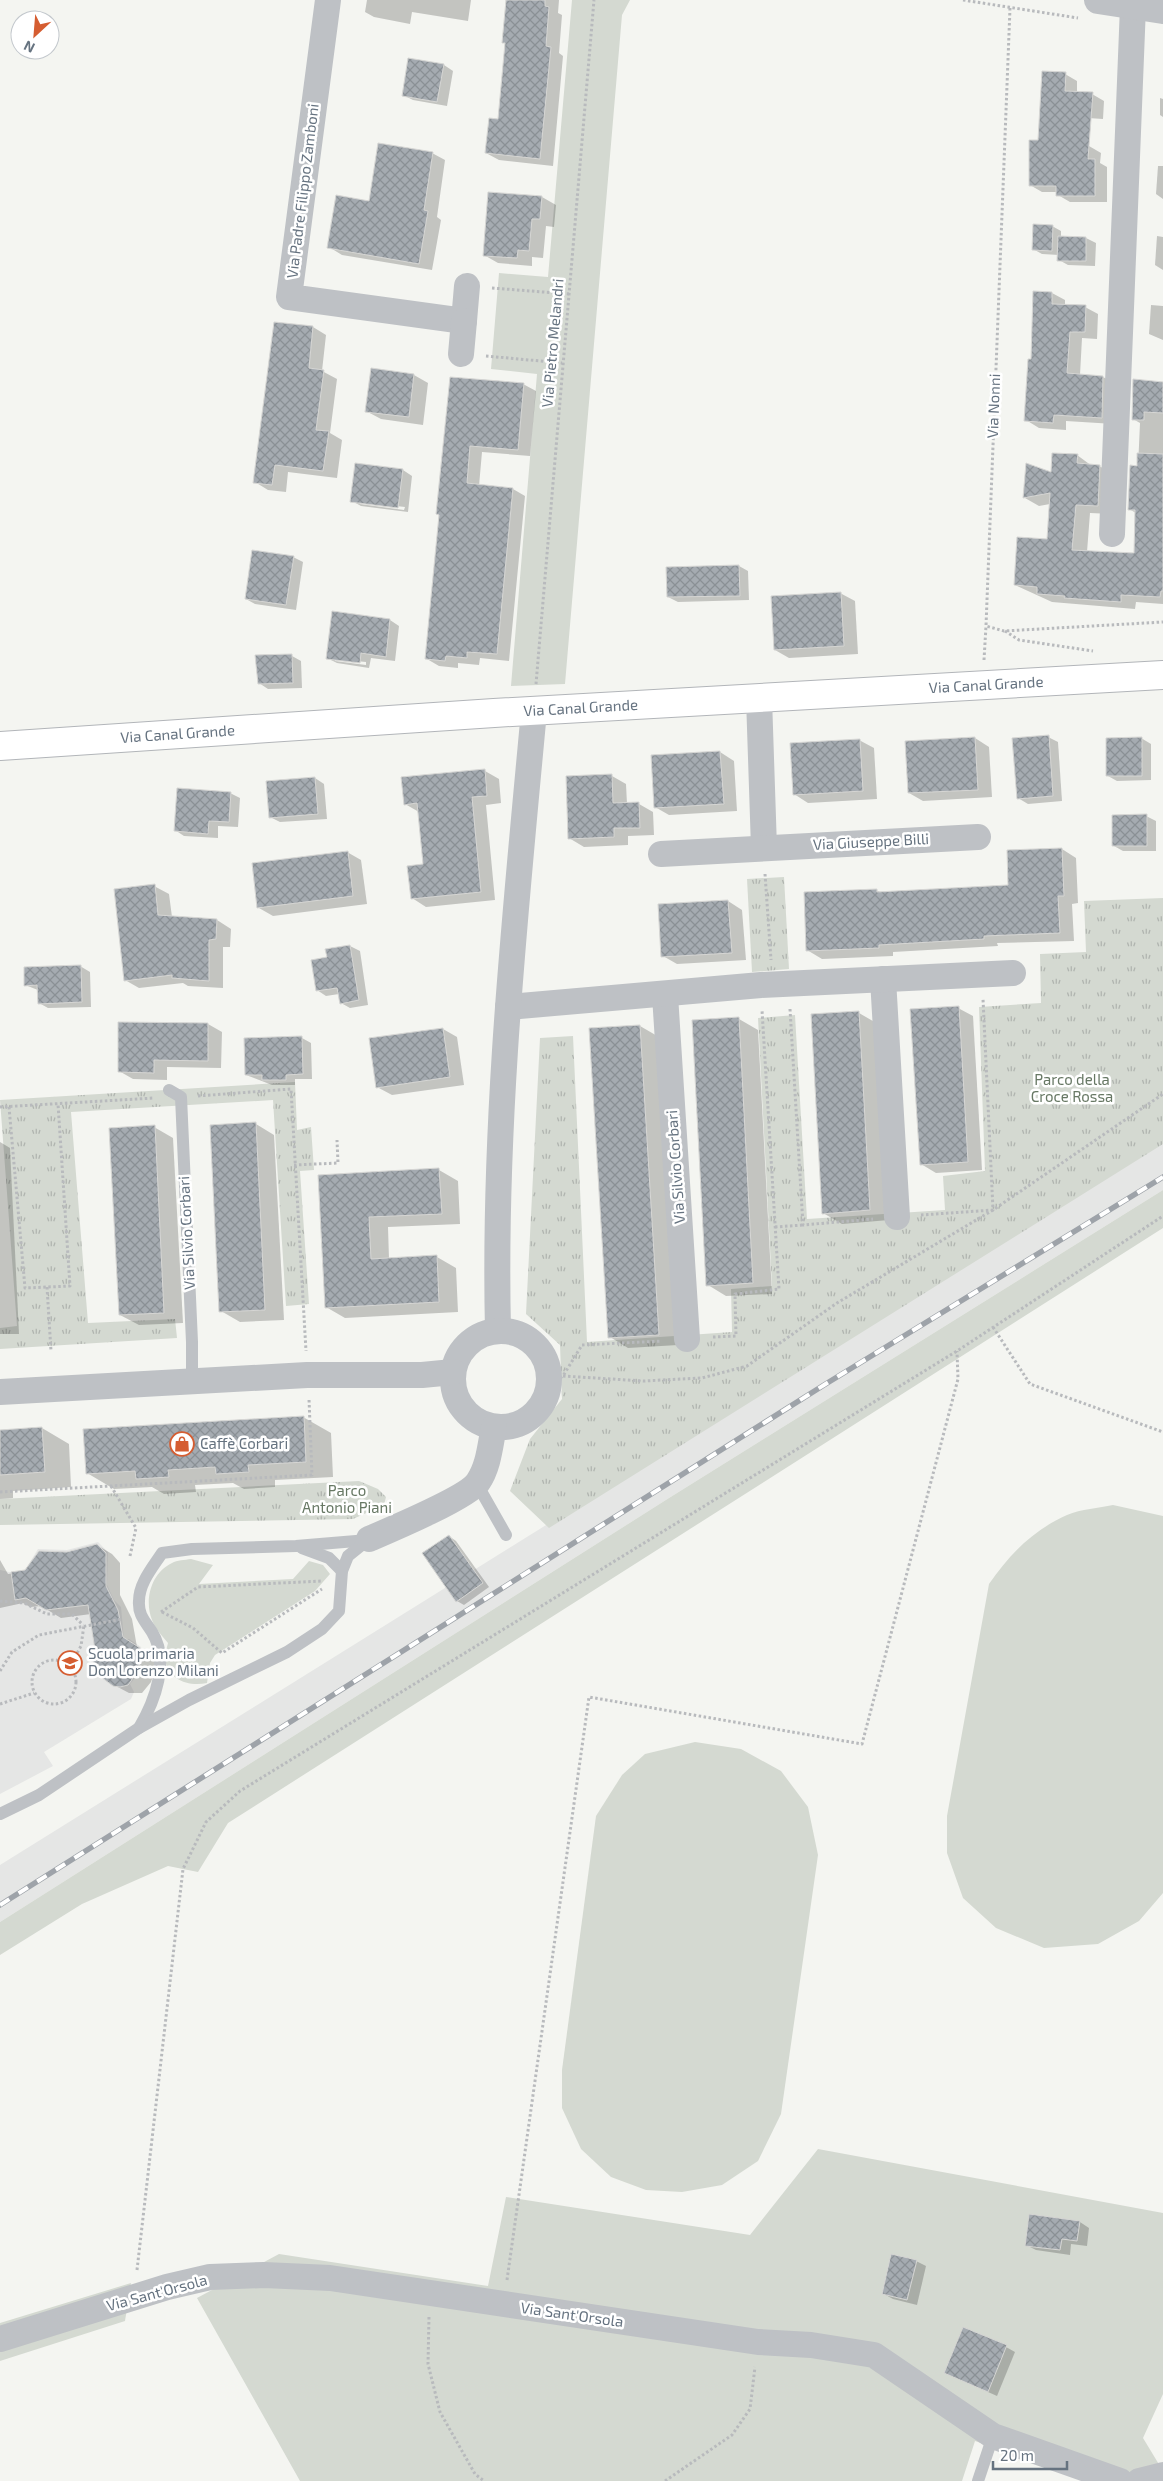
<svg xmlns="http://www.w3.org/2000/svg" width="1163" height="2481" font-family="'Exo 2',sans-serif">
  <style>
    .built { fill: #e5e6e5 }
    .green { fill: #d4d9d1 }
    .park { fill: url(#park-tufts) }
    .shadow { fill: #0003; fill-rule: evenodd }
    .building { fill: url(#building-cross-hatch); stroke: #d6d6d4 }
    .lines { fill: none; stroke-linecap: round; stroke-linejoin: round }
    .primary-casing { stroke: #b2b5b9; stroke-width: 30 }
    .path { stroke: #b8babd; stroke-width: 3; stroke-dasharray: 2.5 2.5; stroke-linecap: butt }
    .service { stroke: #bec1c5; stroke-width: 12 }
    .minor { stroke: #bec1c5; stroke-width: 26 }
    .tertiary { stroke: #bec1c5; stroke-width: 28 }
    .primary { stroke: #fff; stroke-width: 28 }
    .rail-casing { stroke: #9ea3a9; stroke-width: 5.5 }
    .rail { stroke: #fff; stroke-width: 4; stroke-dasharray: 11; stroke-linecap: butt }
    .labels { text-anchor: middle; stroke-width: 5; stroke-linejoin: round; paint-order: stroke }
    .street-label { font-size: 15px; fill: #667380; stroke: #fff }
    .park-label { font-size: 15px; fill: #677864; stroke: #fff }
    .poi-label { font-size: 15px; fill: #667380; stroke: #fff; text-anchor: start }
  </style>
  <defs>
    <pattern id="park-tufts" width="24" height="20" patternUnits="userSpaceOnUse" patternTransform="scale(1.25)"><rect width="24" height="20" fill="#d4d9d1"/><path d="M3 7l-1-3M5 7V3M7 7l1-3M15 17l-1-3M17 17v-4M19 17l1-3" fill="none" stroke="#b0b4af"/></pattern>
    <pattern id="building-cross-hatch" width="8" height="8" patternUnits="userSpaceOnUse" patternTransform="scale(1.25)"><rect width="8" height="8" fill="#a5abb1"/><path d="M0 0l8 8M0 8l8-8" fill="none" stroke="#8a9095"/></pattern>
  </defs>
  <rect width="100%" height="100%" fill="#f4f5f1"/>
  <!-- built -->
  <g class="built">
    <polygon points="1163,1141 1163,1190 669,1498 0,1922 0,1865"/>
    <polygon points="98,1542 108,1552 107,1585 114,1600 121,1607 124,1640 129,1639 141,1647 143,1659 138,1674 130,1684 134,1692 131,1699 44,1752 53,1766 0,1794 0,1570 9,1572 25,1570 38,1549 67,1550"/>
  </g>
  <!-- green -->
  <g class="green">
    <polygon points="572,0 630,0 622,15 565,684 511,686 537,374 491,369 499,273 548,277"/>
    <polygon points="1163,1190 1163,1228 228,1823 198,1872 168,1866 82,1904 0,1955 0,1922 669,1498"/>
    <path d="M1113,1505L1163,1516V1893L1139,1921L1098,1944L1044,1948L996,1928L963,1898L947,1853V1816L989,1584C1010,1554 1033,1530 1067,1515C1081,1509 1099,1508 1113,1505Z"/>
    <path d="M191,1559L213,1565L199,1584L293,1579L309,1561L323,1565L330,1574L315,1591L215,1655L210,1663L207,1683C189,1687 167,1680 165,1658C165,1654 167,1647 168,1643C162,1636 155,1628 152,1620C144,1600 151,1573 172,1563C177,1560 185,1560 191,1559Z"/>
    <polygon points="695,1742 741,1749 781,1771 808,1807 818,1855 781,2114 758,2161 722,2185 682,2192 646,2190 611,2177 581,2149 562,2108 562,2070 596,1816 622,1775 645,1754"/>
    <polygon points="818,2149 1163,2213 1163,2394 1143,2438 1163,2471 1090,2481 975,2441 962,2481 300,2481 197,2298 279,2254 488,2286 506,2197 750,2235"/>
    <polygon points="131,2283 125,2321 0,2361 0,2323"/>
  </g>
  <!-- park -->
  <g class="park">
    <polygon points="784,877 789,969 752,972 747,879"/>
    <polygon points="1163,898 1163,1144 549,1528 510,1491 530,1439 562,1399 560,1345 526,1314 540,1038 573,1036 587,1342 732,1332 731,1289 772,1286 758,1018 795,1015 807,1219 945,1210 943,1176 985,1171 979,1007 1041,1003 1040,954 1086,952 1084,901"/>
    <polygon points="295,1082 297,1130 311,1127 314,1170 300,1171 309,1304 286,1306 273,1100 71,1112 88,1323 175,1319 177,1338 0,1349 0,1328 17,1326 0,1100"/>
    <polygon points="359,1481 378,1489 386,1497 384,1505 353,1519 0,1525 0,1499"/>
  </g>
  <!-- shadow -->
  <g class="shadow">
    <polygon points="367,0 471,0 468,21 412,12 410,24 374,17 365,12"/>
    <polygon points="505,0 559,0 558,13 562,15 559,53 563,56 553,166 499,160 486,153 499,120 506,44 503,42 507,1"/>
    <polygon points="444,65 453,71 447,106 413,100 403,95"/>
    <polygon points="1065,74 1077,81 1077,93 1092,94 1104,101 1103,119 1088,118 1089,146 1101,153 1100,163 1107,167 1107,202 1070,202 1058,195 1058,192 1042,192 1030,185 1039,142"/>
    <polygon points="1160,98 1163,99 1163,117 1160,115"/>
    <polygon points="432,153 445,160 437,217 441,220 432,270 342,255 329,247 370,202"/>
    <polygon points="1158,166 1163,166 1163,199 1156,194"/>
    <polygon points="542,197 556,205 554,227 546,226 543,258 532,257 532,266 498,263 484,255"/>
    <polygon points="1052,226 1061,231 1061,237 1086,238 1096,243 1095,266 1068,265 1059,260 1059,255 1042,254 1033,249"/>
    <polygon points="1157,236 1163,237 1163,270 1155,265"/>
    <polygon points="1034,292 1052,293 1065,300 1065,306 1085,307 1098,314 1097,339 1082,338 1080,375 1103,377 1116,384 1114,424 1066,421 1066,430 1039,428 1026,420 1032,361"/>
    <polygon points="1151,305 1163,306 1163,340 1149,334"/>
    <polygon points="313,327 326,335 322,371 337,379 330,433 342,440 337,478 288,472 286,492 268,490 255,482"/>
    <polygon points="372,369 414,375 428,383 423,425 381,419 366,411"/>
    <polygon points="451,378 523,384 536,391 530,456 482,452 479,486 513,489 525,496 509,661 480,658 479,665 458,663 458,668 439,666 427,659"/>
    <polygon points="1163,383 1163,604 1136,602 1135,609 1052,602 1015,585 1048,540 1050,504 1039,506 1025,498 1077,455 1092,466 1099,466 1114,474 1112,514 1090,513 1087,552 1135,555 1136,513 1129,509 1138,467 1140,423 1133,419"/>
    <path d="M403,470L412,476L408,512L361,506L352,501ZM360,502L405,507L404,510L360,504Z"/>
    <polygon points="293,557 303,562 296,610 255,604 246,599"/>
    <polygon points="739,566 748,571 749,600 678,602 668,597"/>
    <polygon points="840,593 855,601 858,654 789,658 775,650"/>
    <path d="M390,620L399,626L395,661L371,658L369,668L337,663L327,658ZM335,659L366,662V665L335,661Z"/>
    <polygon points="292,656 301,661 302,688 268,689 259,683"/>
    <polygon points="1048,737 1058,742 1062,801 1028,804 1018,798"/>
    <polygon points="975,738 989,747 992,797 923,801 909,793"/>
    <polygon points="1141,738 1151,744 1151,780 1117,781 1108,776"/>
    <polygon points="859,740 874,748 877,799 808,803 794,794"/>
    <polygon points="720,752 734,761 737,811 669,815 655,807 652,756"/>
    <polygon points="485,771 499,779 501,803 486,805 495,900 426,907 412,898 425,866 419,812 405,804"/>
    <polygon points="612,776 626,784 627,804 639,804 653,812 654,835 628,836 628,845 584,847 569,838"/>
    <polygon points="315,778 324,784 327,819 280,822 270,817"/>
    <polygon points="230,793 240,798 238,827 218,826 218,838 184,836 175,830"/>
    <polygon points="1146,816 1156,821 1156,851 1123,851 1114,846"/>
    <polygon points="1062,849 1076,858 1078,903 1072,904 1074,941 997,943 998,946 893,952 893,956 822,959 807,950 876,890 882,893 1010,886"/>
    <polygon points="347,852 361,860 367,904 273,916 259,908"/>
    <polygon points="154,886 169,894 172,917 217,920 231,929 230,947 223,947 223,988 188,986 183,983 139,988 125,980"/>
    <polygon points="728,901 742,910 746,960 677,964 663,956"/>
    <polygon points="350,946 360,951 368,1005 350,1008 341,1003 339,994 326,996 317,990 328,958 327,950"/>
    <polygon points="80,966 90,972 91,1007 48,1008 39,1003 38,990 25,985"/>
    <polygon points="958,1008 973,1016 982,1170 936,1173 921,1164"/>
    <polygon points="859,1013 878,1024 889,1220 842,1224 823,1213"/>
    <polygon points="739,1019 758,1030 772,1294 726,1296 708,1285"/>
    <polygon points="208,1024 222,1032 221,1068 167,1067 167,1080 133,1079 119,1071"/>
    <polygon points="640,1026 659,1037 678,1345 628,1348 610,1337"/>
    <polygon points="443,1029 457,1037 464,1085 392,1095 377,1087"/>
    <polygon points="302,1038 311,1043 312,1079 295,1079 295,1085 272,1085 246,1075"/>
    <polygon points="256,1124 274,1135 284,1320 240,1322 221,1311"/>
    <polygon points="154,1127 173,1138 183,1323 139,1325 120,1315"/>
    <polygon points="0,1142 10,1148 19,1334 0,1334"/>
    <polygon points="439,1170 458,1181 460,1224 388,1227 389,1259 437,1257 456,1268 458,1312 345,1318 326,1307 320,1176"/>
    <polygon points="303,1417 331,1433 333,1477 275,1480 275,1487 244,1489 233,1483 195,1485 196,1492 164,1494 152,1487 114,1489 87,1473"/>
    <polygon points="42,1428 69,1444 71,1487 13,1491 13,1498 0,1499 0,1431"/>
    <polygon points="449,1536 456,1541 489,1587 464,1605 457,1601"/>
    <polygon points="97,1545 112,1554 120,1563 120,1595 132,1619 137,1647 154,1657 156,1667 151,1682 142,1693 129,1693 114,1685 97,1650 91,1614 61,1618 41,1606 30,1607 23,1603 0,1608 0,1560 8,1574 26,1571 67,1553"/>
    <polygon points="1080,2222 1089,2228 1087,2246 1071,2244 1070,2255 1036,2250 1026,2245"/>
    <polygon points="916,2261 926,2266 917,2305 893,2299 884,2294"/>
    <polygon points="1006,2347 1015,2352 997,2396 945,2373"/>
  </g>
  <!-- building -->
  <g class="building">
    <polygon points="506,0 545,0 545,6 549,7 546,46 551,47 540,159 485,153 489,118 498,119 505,43 502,43"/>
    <polygon points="408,58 444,64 437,102 402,96"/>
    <polygon points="1042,71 1066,72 1065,91 1093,92 1088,159 1095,159 1095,196 1056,196 1056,186 1029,186 1029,140 1038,140"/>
    <polygon points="378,143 433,152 424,210 428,211 419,264 327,248 336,195 369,201"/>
    <polygon points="488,192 542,196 540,219 532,219 529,251 518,250 517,258 483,256"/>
    <polygon points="1033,224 1053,225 1052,251 1032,250"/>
    <polygon points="1058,236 1086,237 1086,261 1057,261"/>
    <polygon points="1033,291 1052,292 1052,304 1086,305 1085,332 1070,332 1067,373 1103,376 1102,418 1054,415 1053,423 1024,421 1028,359 1031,359"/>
    <polygon points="274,322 313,326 309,368 324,370 316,430 329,431 323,471 275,465 272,485 253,483"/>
    <polygon points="371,368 414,374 409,417 365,412"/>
    <polygon points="450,377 524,383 518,450 470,446 467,483 513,488 497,654 467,652 467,658 446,656 445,661 425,659 439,515 436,514"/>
    <polygon points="1133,379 1163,382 1163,413 1144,412 1144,420 1132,420"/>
    <polygon points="1052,453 1078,454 1077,463 1100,465 1098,506 1076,505 1072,550 1134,553 1135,510 1128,510 1130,465 1137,466 1137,453 1163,454 1163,591 1161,591 1160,597 1121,595 1121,602 1064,598 1065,596 1037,594 1037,587 1014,585 1017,537 1047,539 1050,493 1023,498 1026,463 1051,472"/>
    <polygon points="355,463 403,469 398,508 350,502"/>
    <polygon points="252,550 294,556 286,605 245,599"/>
    <polygon points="739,565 740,596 667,597 666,567"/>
    <polygon points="841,592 844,646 774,650 771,596"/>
    <polygon points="332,611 390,619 386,657 361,653 360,663 326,659"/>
    <polygon points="292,654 293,683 258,684 255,655"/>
    <polygon points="1049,735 1053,796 1017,799 1012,738"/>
    <polygon points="975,737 978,790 908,793 905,741"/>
    <polygon points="1142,737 1142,776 1106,776 1106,738"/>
    <polygon points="860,739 863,791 793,795 790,743"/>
    <polygon points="720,751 724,804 654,808 651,755"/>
    <polygon points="485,769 487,796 472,797 481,892 411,899 407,866 423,864 417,803 404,805 401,777"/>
    <polygon points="612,774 613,803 639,802 640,828 614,828 614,837 568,839 566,776"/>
    <polygon points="315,777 318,814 269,818 266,781"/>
    <polygon points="177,788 231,792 229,822 209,821 208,834 174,831"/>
    <polygon points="1147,814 1147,846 1112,846 1112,815"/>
    <polygon points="1062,848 1064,896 1058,896 1060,933 984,936 984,939 879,945 879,948 806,951 804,892 877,889 877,892 1008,885 1007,850"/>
    <polygon points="348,851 353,896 257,908 252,863"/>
    <polygon points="155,884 158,915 217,919 216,939 209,940 209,981 172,978 172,975 124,981 114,889"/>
    <polygon points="728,900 732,953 661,957 658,904"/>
    <polygon points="350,945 359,1000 340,1004 337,988 316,991 311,960 327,957 325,949"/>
    <polygon points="81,965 82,1002 38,1004 37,985 24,986 24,967"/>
    <polygon points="959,1006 968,1162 920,1165 910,1009"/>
    <polygon points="859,1011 870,1210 822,1214 811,1014"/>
    <polygon points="739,1017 753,1283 706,1286 692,1020"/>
    <polygon points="118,1022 208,1023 208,1061 154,1060 154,1073 118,1072"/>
    <polygon points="640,1025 659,1335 608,1338 589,1028"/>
    <polygon points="443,1028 450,1077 376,1088 369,1038"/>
    <polygon points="302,1036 303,1074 286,1075 286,1080 262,1080 262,1075 245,1075 244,1038"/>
    <polygon points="256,1122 265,1310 219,1312 210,1125"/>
    <polygon points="155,1125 164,1313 119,1315 109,1128"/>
    <polygon points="439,1168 442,1214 369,1217 371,1259 437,1255 439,1302 325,1308 318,1175"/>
    <polygon points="304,1416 306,1462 248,1465 249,1472 216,1474 215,1467 168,1470 169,1477 136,1479 135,1471 86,1474 83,1429"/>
    <polygon points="42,1427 45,1472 0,1475 0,1430"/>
    <polygon points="449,1535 483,1583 456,1602 422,1553"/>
    <polygon points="97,1544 106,1553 106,1586 118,1610 123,1637 140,1648 142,1659 131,1681 128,1685 120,1687 113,1686 101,1677 99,1665 88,1659 95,1650 88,1605 46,1610 26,1598 15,1600 11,1572 25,1570 39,1551 67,1552"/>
    <polygon points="1029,2214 1080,2221 1077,2241 1062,2239 1060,2250 1025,2246"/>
    <polygon points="891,2254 917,2260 907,2300 882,2294"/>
    <polygon points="963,2327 1007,2345 988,2392 944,2373"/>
  </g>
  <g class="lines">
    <!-- primary casing -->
    <g class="primary-casing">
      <g id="primary">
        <path id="s1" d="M0,746L494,713L1163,675"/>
      </g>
    </g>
    <!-- path -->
    <g class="path">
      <polyline points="963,0 1078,18"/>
      <polyline points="1010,8 986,626 1004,631 1163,622"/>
      <polyline points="492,288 569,294"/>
      <polyline points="486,356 562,363"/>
      <polyline points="1005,631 1019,640 1093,651"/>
      <polyline points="984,660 986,626"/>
      <polyline points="536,684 594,0"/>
      <polyline points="765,874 771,960"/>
      <polyline points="790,1009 803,1225 873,1219"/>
      <polyline points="198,1096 291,1089 306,1351"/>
      <polyline points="0,1107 154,1098"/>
      <polyline points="9,1107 25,1288 70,1286 58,1104"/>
      <polyline points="294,1165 338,1163 337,1140"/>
      <polyline points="921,1215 993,1210 983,999"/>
      <polyline points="775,1227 803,1225"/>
      <polyline points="47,1287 51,1351"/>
      <polyline points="993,1327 1030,1384 1163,1432"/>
      <polyline points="713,1337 736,1336 735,1294 779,1289 762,1010"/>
      <polyline points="563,1376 643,1381 702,1378 747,1366 837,1303 993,1210 1163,1094"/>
      <polyline points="548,1387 563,1376 582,1345 662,1341"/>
      <polyline points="111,1486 136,1528 130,1556"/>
      <polyline points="0,1492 312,1475 309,1399"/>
      <polyline points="0,1601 24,1603 47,1614 72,1614 83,1625"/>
      <polyline points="161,1612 198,1587 322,1581"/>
      <polyline points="162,1612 193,1628 222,1653 322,1589"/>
      <circle cx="54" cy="1682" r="22"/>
      <polyline points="70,1666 81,1646 84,1625"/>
      <polyline points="0,1671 12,1652 39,1635 122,1619"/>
      <polyline points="0,1704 34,1693"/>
      <polyline points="137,2270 183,1869 206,1822 240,1791 957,1351 1163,1216"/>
      <polyline points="507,2280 589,1697 862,1744 958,1379 957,1351"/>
      <polyline points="429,2317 428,2364 440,2412 475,2474 484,2481"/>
      <polyline points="665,2481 732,2435 750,2409 755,2367"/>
    </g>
    <!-- service -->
    <g class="service">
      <polyline points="169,1090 181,1097 192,1342 192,1382"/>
      <polyline points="477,1484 506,1535"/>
      <polyline points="302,1548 329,1558 342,1571"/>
      <path d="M139,1728C155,1701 170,1661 152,1632C145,1621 138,1615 139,1601C139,1583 153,1567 162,1553L192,1549L296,1546L368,1540"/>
      <polyline points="0,1814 39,1795 139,1728 189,1700 287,1652 322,1629 339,1611 342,1571 348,1556 369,1539"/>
      <polyline points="978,2481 993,2436"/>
    </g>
    <!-- minor -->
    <g class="minor">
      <polyline points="328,0 289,297 464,321 467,286"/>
      <polyline points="461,354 464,321"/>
      <polyline points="1112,534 1133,6"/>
      <polyline points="759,698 764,848"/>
      <polyline points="661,854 978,837"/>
      <polyline points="883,979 897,1217"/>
      <polyline points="665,995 687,1339"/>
      <polyline points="508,1007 761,985 1013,973"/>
      <path d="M498,1331C493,1124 515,917 534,711"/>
      <circle cx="501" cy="1379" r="48"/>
      <polyline points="0,1392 307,1375 422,1375 453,1372"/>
      <path d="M369,1539C390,1530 468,1497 478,1482C489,1466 490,1445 494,1427"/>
      <polyline points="0,2339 167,2287 210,2277 264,2275 330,2278 758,2342 811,2345 874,2355 993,2436 1120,2481"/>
      <polyline points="1139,2481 1163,2475"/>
    </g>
    <!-- tertiary -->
    <polyline class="tertiary" points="1098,0 1163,10"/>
    <!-- primary -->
    <use href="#primary" class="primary"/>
    <!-- rail casing -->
    <g class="rail-casing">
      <polyline id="rail" points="0,1905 824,1385 1163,1177"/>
    </g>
    <!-- rail -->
    <use href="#rail" class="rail"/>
  </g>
  <!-- icons -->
  <defs>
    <g id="shop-ring" transform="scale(1.25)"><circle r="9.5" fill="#fff" stroke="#d55d31" stroke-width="1.5"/><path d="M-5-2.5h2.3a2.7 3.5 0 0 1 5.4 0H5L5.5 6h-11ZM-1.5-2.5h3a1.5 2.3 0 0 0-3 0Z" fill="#d55d31"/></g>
    <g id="school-ring" transform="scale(1.25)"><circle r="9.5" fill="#fff" stroke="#d55d31" stroke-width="1.5"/><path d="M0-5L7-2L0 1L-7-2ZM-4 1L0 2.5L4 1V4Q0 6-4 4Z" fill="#d55d31"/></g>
  </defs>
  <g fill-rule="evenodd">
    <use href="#shop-ring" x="182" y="1444"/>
    <use href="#school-ring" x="70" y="1663"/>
  </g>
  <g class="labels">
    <!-- street labels -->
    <g class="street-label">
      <text transform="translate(303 191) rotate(-83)" y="5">Via Padre Filippo Zamboni</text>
      <text transform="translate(553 343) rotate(-85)" y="5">Via Pietro Melandri</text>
      <text transform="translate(994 406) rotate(-88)" y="5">Via Nonni</text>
      <text dy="5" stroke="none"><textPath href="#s1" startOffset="988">Via Canal Grande</textPath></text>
      <text dy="5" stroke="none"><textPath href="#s1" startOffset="582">Via Canal Grande</textPath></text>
      <text dy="5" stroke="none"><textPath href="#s1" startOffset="178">Via Canal Grande</textPath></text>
      <text transform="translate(871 842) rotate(-3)" y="5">Via Giuseppe Billi</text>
      <text transform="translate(676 1167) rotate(-94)" y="5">Via Silvio Corbari</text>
      <text transform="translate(187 1233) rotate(-93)" y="5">Via Silvio Corbari</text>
      <text transform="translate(157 2293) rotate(-15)" y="5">Via Sant'Orsola</text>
      <text transform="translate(572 2315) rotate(8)" y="5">Via Sant'Orsola</text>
    </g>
    <!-- park labels -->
    <g class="park-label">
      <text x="1072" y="1085">Parco della<tspan x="1072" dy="17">Croce Rossa</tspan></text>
      <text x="347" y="1496">Parco<tspan x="347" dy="17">Antonio Piani</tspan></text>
    </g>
    <!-- poi labels -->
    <g class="poi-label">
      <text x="200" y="1449">Caffè Corbari</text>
      <text x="88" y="1659">Scuola primaria<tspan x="88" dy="17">Don Lorenzo Milani</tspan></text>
    </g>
  </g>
  <!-- north arrow -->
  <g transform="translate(35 35) rotate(206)"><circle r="24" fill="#ffffff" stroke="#c2c7cc"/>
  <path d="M0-4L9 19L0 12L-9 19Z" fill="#d55d31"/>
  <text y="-8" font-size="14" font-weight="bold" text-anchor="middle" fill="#667380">N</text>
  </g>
  <!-- scale -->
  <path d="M993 2461v8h74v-8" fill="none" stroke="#667380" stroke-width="2.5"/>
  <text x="1000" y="2461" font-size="15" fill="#667380" stroke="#ffffff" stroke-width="4" paint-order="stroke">20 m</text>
</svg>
